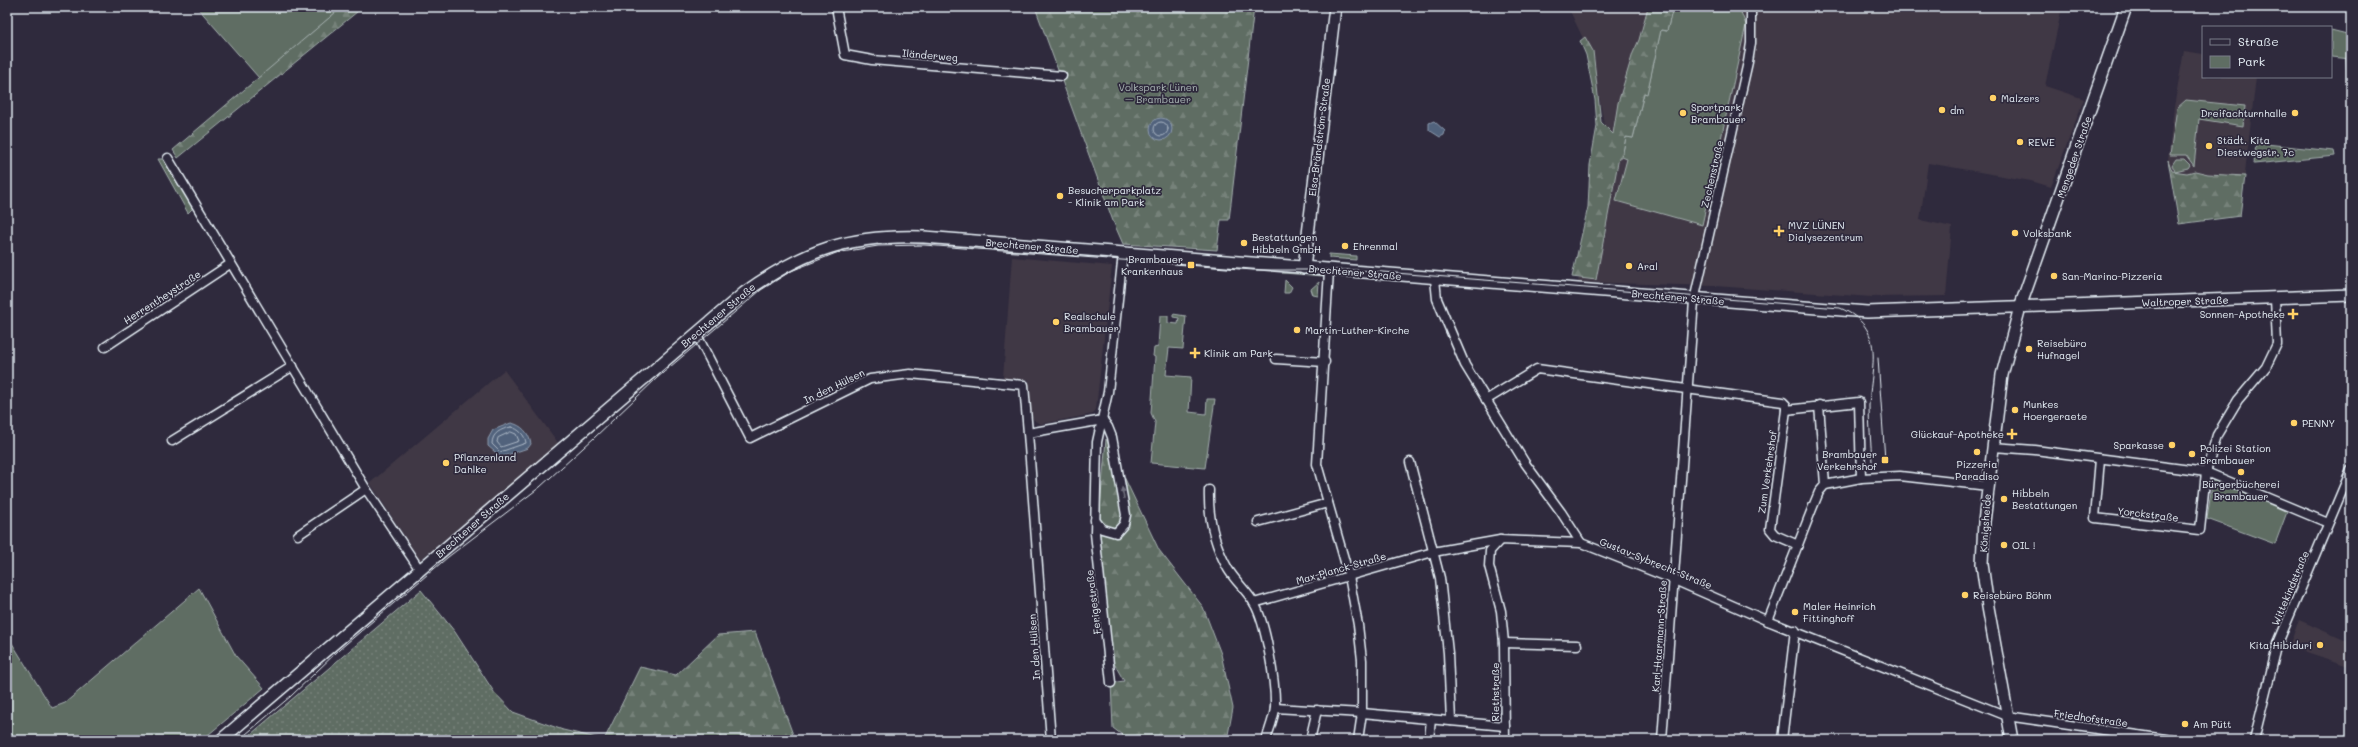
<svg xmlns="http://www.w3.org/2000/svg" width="2358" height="747" font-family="Mali,sans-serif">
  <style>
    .built { fill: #403845 }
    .green { fill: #5f6d63; stroke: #a4afae }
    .forest { fill: url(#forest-firs); stroke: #a4afae }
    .garden { fill: url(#garden-dots); stroke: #a4afae }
    .water { fill: #51627c; stroke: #8d9bae }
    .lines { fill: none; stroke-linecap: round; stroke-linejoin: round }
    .shore { stroke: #acb8c6; stroke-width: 1 }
    .street-casing { stroke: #e8f1f8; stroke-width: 11 }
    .secondary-casing { stroke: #e8f1f8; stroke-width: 14 }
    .street { stroke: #2f2a3d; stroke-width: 8 }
    .secondary { stroke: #2f2a3d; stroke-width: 11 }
    .tram { stroke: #e8f1f8; stroke-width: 1 }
    .oneway { fill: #70707e }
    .poi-dot { fill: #ffd166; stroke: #2f2a3d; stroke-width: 1.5 }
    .labels { text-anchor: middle; stroke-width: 3.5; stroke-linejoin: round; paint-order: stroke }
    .street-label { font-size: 10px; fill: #e8f1f8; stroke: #2f2a3d }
    .park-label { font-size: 10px; fill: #aab6b5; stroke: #2f2a3d }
    .poi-label { font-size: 10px; fill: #e8f1f8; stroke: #2f2a3d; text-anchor: start }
  </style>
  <defs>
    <pattern id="forest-firs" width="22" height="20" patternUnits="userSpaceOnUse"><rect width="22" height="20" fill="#5f6d63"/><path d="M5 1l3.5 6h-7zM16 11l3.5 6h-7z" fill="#76827a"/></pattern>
    <pattern id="garden-dots" width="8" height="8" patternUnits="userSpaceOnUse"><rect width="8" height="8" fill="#5f6d63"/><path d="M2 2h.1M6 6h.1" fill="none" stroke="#76827a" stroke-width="1.8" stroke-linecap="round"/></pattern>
  </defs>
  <rect width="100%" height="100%" fill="#2f2a3d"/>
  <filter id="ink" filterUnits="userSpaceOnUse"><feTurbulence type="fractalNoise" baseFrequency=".025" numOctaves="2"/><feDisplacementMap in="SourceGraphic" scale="8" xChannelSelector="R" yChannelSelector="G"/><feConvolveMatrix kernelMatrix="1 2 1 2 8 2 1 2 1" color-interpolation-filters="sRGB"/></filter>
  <g filter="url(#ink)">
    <!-- built -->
    <g class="built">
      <polygon points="1568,7 2062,7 2045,86 2084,99 2051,187 2031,181 1928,163 1920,220 1952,227 1946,296 1872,297 1715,286 1578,282 1606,134 1591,55"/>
      <polygon points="2184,51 2203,54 2203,77 2256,77 2240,216 2179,224 2168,160 2174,107"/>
      <polygon points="1012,257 1112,266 1096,409 1093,414 1041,424 1035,421 1031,416 1029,380 1003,378"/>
      <polygon points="504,370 559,444 420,560 370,483"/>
      <polygon points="2299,620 2351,643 2351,667 2289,646"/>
      <polygon points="2069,733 2088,735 2117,740 2068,740"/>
    </g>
    <!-- green -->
    <g class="green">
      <polygon points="197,7 342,7 259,78"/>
      <polygon points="1673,7 1739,7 1746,25 1702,225 1616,201 1627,159 1622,157 1626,137 1633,138 1644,93 1647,93 1661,30 1667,31"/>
      <polygon points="2331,30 2351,35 2351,59 2331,57"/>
      <polygon points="2186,100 2245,106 2243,126 2199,119 2194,166 2186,155 2170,155 2177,108"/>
      <polygon points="2256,143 2334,151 2335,156 2254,164"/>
      <polygon points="158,159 164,159 194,207 188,213"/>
      <polygon points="2176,159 2184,159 2190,165 2188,168 2175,171 2172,165"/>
      <polygon points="1329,254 1356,256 1356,260 1329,258"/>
      <polygon points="1285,272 1320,274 1324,276 1282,273"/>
      <polygon points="1285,280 1292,287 1289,293 1284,293"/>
      <polygon points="1319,282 1318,296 1313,295 1311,289"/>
      <polygon points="1173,314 1186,316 1183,349 1169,348 1166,375 1191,377 1189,412 1206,414 1207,399 1215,399 1205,468 1151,463 1155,422 1151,413 1155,357 1153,356 1154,348 1158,347 1160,316 1168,316 1168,323 1178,324 1179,318 1173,317"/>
      <polygon points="2213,479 2287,512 2275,544 2207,519"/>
      <polygon points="199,588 236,656 264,688 202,740 7,740 7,635 52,708 65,703"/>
    </g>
    <!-- forest -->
    <g class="forest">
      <polygon points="342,7 363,7 178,158 173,150"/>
      <polygon points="1035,7 1254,7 1229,220 1221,220 1217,250 1123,244 1113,221"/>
      <polygon points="1648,7 1673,7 1667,31 1661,30 1647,94 1644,93 1633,138 1626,137 1622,157 1619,157 1596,280 1572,277 1588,207 1590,165 1597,126 1595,100 1586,55 1580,41 1585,37 1593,51 1601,122 1613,134 1618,103 1633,53 1639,40"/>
      <polygon points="2346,58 2351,59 2351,151 2350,151"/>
      <polygon points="2168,160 2172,171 2187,173 2195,171 2208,174 2245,176 2240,216 2179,224"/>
      <polygon points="1106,439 1159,550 1203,607 1221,654 1233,708 1227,740 1126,738 1113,728 1111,683 1124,681 1111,658 1098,531"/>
      <polygon points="755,632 795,740 604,740 640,667 676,675 718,635"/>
    </g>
    <!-- garden -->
    <polygon class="garden" points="421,590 455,632 494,692 513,712 563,730 605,740 244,740"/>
    <!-- water -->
    <g class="water">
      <circle cx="1161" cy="129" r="11"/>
      <polygon points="1434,121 1445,131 1444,135 1440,137 1429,130 1429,123"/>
      <path d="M511,423C522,425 529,433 531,444L528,448L501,457L488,446V439L493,430Z"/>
    </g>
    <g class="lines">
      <!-- shore -->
      <g class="shore">
        <circle cx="1161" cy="129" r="7"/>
        <path d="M511,427C519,429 525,435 526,443L500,452L492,444C492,433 501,429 511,427Z"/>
        <polygon points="511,432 516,434 519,441 501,447 497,442 498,438"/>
      </g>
      <!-- street casing -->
      <g class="street-casing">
        <g id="street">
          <polyline points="836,7 845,55 872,60 1062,76"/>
          <polyline points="168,158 366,489 420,570"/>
          <polyline points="1329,271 1317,464 1349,576 1358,625 1362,660 1362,713 1358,740"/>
          <polyline points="1435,279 1437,299 1465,365 1525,463 1561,512 1581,543 1672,579 1768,621 2007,716 2172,740"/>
          <polyline points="696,333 750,438 870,379 910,374 1024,385 1028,433"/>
          <polyline points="105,347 230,264"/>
          <polyline points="1276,359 1325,362"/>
          <polyline points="1486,400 1537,369 1783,402 1786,405 1786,410 1859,402 1861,478"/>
          <polyline points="1819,405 1825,485"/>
          <polyline points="1786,410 1770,529 1775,535 1798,545"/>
          <polyline points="172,441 293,366"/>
          <polyline points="1993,447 2035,450 2206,472 2328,523"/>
          <polyline points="2100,459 2095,518 2200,530 2206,472 2217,435 2238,400 2266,367 2277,344 2275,298"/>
          <polyline points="1410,462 1440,578 1448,653 1451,721"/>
          <path d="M1209,490C1208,518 1214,544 1228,569C1235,581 1247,591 1254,603C1266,623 1276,684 1275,708C1274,718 1269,730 1266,740"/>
          <polyline points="1095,520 1102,529 1116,533 1124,524 1126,515 1112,437 1108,427 1103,420"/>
          <polyline points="1258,522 1328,503"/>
          <polyline points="298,535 366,489"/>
          <polyline points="1500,540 1490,551 1489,566 1501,611 1504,643 1505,740"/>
          <polyline points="1254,603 1433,552 1500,540 1581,543"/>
          <polyline points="1768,621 1812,509 1819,492 1825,485 1861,478 1900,476 1988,486"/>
          <polyline points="1504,643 1577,645"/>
          <polyline points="1111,683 1095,533 1097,442 1108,392 1123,253"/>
          <polyline points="1275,708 1362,713 1505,726"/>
          <polyline points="1051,740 1028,433 1103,420"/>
          <polyline points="1310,740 1317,710"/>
          <polyline points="1429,740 1431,719"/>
          <polyline points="1662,740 1694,301 1748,62 1751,43 1751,7"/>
          <polyline points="1782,740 1795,630"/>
          <polyline points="2254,740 2278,643 2351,470"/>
        </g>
      </g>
      <!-- secondary casing -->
      <g class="secondary-casing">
        <g id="secondary">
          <polyline points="1304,268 1335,7"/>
          <path d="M221,740L744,293C804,250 850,234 924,237L1867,312L2351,295"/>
          <polyline points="2012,740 1988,607 1982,564 1984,522 2002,375 2020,307 2126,7"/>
        </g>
      </g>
      <!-- street -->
      <use href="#street" class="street"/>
      <!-- secondary -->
      <use href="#secondary" class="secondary"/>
      <!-- tram -->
      <g class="tram">
        <polyline points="1878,358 1885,460"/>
        <path d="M239,740L291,696L340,649L448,557L540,487L594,438L657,378L761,290L791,271L836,253L878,246L924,245L1253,270H1357L1840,308C1887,328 1871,366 1869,406C1869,424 1871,443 1872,461"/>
      </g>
    </g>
    <!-- one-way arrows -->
    <defs><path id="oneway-solid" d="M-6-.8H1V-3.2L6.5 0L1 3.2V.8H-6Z"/></defs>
    <use class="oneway" href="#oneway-solid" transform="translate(1123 493) rotate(-100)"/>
  </g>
  <!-- markers -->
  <g class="poi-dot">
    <circle cx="1993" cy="98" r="4"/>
    <circle cx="1942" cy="110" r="4"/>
    <circle cx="1683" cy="113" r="4"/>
    <circle cx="2295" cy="113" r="4"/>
    <circle cx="2020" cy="142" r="4"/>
    <circle cx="2209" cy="146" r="4"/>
    <circle cx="1060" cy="196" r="4"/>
    <path d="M1777 225h4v4h4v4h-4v4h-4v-4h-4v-4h4z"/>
    <circle cx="2015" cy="233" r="4"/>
    <circle cx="1244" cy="243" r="4"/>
    <circle cx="1345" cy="246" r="4"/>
    <rect x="1187" y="261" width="8" height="8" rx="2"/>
    <circle cx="1629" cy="266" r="4"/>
    <circle cx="2054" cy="276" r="4"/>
    <path d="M2291 308h4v4h4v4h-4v4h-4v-4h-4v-4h4z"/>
    <circle cx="1056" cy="322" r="4"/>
    <circle cx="1297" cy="330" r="4"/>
    <circle cx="2029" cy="349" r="4"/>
    <path d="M1193 347h4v4h4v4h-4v4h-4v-4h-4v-4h4z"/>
    <circle cx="2015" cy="410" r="4"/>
    <circle cx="2294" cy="423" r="4"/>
    <path d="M2010 428h4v4h4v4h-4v4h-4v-4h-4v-4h4z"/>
    <circle cx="2172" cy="445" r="4"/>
    <circle cx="1977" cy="452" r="4"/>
    <circle cx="2192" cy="454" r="4"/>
    <rect x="1881" y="456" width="8" height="8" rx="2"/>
    <circle cx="446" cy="463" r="4"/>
    <circle cx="2241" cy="472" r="4"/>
    <circle cx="2004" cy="499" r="4"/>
    <circle cx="2004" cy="545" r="4"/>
    <circle cx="1965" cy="595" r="4"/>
    <circle cx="1795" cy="612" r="4"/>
    <circle cx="2320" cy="645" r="4"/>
    <circle cx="2185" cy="724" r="4"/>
  </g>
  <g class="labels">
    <!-- street labels -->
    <g class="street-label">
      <text transform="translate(930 55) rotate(5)" y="4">Iländerweg</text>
      <text transform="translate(1319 137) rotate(-83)" y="4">Elsa-Brändström-Straße</text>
      <text transform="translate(2074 157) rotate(-71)" y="4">Mengeder Straße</text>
      <text transform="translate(1712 174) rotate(-77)" y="4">Zechenstraße</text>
      <text transform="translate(1032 246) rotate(5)" y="4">Brechtener Straße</text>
      <text transform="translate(1355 272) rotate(5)" y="4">Brechtener Straße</text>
      <text transform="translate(162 297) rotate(-33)" y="4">Herrentheystraße</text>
      <text transform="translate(1678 297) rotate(5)" y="4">Brechtener Straße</text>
      <text transform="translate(2185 301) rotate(-2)" y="4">Waltroper Straße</text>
      <text transform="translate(718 315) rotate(-40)" y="4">Brechtener Straße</text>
      <text transform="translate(834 386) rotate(-26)" y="4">In den Hülsen</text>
      <text transform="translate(1767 472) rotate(-82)" y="4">Zum Verkehrshof</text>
      <text transform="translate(2148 514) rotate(7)" y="4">Yorckstraße</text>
      <text transform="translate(1985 523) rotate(-86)" y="4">Königsheide</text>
      <text transform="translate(472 525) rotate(-41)" y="4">Brechtener Straße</text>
      <text transform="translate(1656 563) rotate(22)" y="4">Gustav-Sybrecht-Straße</text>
      <text transform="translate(1341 568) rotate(-16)" y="4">Max-Planck-Straße</text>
      <text transform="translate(2290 588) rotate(-67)" y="4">Wittekindstraße</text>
      <text transform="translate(1093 602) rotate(-97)" y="4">Ferigestraße</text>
      <text transform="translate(1659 636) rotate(-86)" y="4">Karl-Haarmann-Straße</text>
      <text transform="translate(1034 647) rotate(-94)" y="4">In den Hülsen</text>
      <text transform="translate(1495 692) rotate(-90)" y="4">Riethstraße</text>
      <text transform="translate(2091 718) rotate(8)" y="4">Friedhofstraße</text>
    </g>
    <!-- park labels -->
    <g class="park-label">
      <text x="1158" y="91">Volkspark Lünen<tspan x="1158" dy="12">– Brambauer</tspan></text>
    </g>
    <!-- poi labels -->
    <g class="poi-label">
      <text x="2001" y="102">Malzers</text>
      <text x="1691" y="111">Sportpark<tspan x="1691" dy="12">Brambauer</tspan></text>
      <text x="1950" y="114">dm</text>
      <text x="2287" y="117" text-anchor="end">Dreifachturnhalle</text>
      <text x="2217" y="144">Städt. Kita<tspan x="2217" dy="12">Diestwegstr. 7c</tspan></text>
      <text x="2028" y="146">REWE</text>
      <text x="1068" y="194">Besucherparkplatz<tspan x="1068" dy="12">- Klinik am Park</tspan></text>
      <text x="1788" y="229">MVZ LÜNEN<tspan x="1788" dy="12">Dialysezentrum</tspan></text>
      <text x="2023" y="237">Volksbank</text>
      <text x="1252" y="241">Bestattungen<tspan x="1252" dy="12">Hibbeln GmbH</tspan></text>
      <text x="1353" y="250">Ehrenmal</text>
      <text x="1183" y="263" text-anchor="end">Brambauer<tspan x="1183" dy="12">Krankenhaus</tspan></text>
      <text x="1637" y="270">Aral</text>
      <text x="2062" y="280">San-Marino-Pizzeria</text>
      <text x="2285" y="318" text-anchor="end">Sonnen-Apotheke</text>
      <text x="1064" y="320">Realschule<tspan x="1064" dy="12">Brambauer</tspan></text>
      <text x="1305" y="334">Martin-Luther-Kirche</text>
      <text x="2037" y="347">Reisebüro<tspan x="2037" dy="12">Hufnagel</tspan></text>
      <text x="1204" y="357">Klinik am Park</text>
      <text x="2023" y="408">Munkes<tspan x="2023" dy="12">Hoergeraete</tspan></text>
      <text x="2302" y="427">PENNY</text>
      <text x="2004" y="438" text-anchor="end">Glückauf-Apotheke</text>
      <text x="2164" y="449" text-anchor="end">Sparkasse</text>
      <text x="2200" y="452">Polizei Station<tspan x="2200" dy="12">Brambauer</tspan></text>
      <text x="1877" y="458" text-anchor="end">Brambauer<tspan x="1877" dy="12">Verkehrshof</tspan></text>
      <text x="454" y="461">Pflanzenland<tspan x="454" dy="12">Dahlke</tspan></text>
      <text x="1977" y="468" text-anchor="middle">Pizzeria<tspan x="1977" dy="12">Paradiso</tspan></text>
      <text x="2241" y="488" text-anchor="middle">Bürgerbücherei<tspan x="2241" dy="12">Brambauer</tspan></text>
      <text x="2012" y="497">Hibbeln<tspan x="2012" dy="12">Bestattungen</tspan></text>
      <text x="2012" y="549">OIL !</text>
      <text x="1973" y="599">Reisebüro Böhm</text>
      <text x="1803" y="610">Maler Heinrich<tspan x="1803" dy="12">Fittinghoff</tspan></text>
      <text x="2312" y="649" text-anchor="end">Kita Hibiduri</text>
      <text x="2193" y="728">Am Pütt</text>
    </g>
  </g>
  <!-- margin -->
  <rect width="2358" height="747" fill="none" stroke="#2f2a3d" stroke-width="24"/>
  <rect x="12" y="12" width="2334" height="723" fill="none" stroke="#e8f1f8" stroke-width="1.5" filter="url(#ink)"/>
  <!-- legend -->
  <rect x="2202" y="26" width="130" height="52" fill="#2f2a3d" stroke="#797a88"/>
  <rect x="2210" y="39" width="20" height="6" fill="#2f2a3d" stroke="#797a88"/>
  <text x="2238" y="46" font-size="12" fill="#e8f1f8">Straße</text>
  <rect x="2210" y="56" width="20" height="12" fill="#5f6d63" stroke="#797a88"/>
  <text x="2238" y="66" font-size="12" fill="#e8f1f8">Park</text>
</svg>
